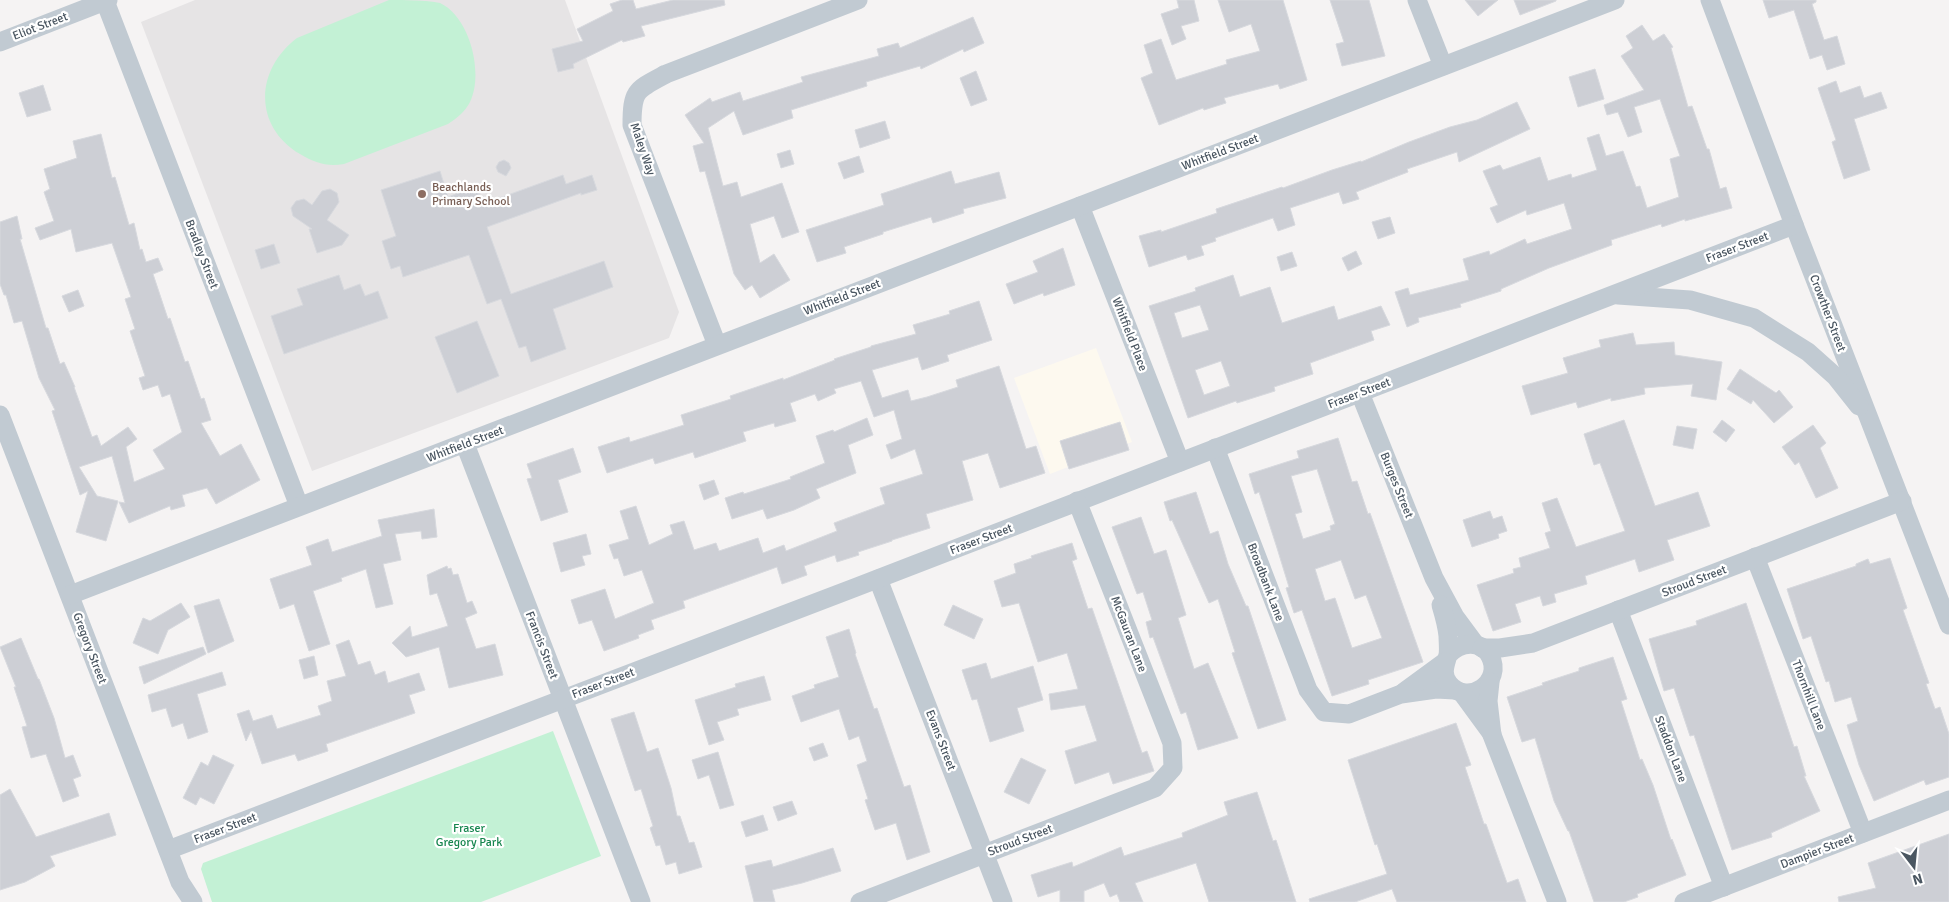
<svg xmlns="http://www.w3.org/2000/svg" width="1949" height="902" font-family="Signika,sans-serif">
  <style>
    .commercial { fill: #fdf9ef }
    .education { fill: #e6e4e5 }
    .green { fill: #c3f1d5 }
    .building { fill: #cdcfd5; stroke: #d7d9de; fill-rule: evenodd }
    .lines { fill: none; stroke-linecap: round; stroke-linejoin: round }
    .minor { stroke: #c1cad2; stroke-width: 19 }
    .education-dot { fill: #8d6e63; stroke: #fff; stroke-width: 2 }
    .labels { text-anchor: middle; stroke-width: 4.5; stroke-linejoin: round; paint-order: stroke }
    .street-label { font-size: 12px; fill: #4a5661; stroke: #fff }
    .education-label { font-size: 12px; fill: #785e54; stroke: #fff; text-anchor: start }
    .park-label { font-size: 12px; fill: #17864f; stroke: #fff }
  </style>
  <rect width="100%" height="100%" fill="#f5f3f3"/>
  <!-- commercial -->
  <polygon class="commercial" points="1096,348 1132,442 1050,474 1014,378"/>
  <!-- education -->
  <polygon class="education" points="195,0 565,0 679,312 669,338 312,471 141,22"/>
  <!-- green -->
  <g class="green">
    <path d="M389,0C404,0 426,0 440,3C470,17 484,73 470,102C465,112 457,118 448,124L344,164C327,167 315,163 300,154C253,126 255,70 297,38Z"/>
    <polygon points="553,731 601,856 481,902 212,902 201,869 203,863"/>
  </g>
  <!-- building -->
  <g class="building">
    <polygon points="622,0 633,0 636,9 673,0 724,0 725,5 641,26 645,36 623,42 622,40 573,64 574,68 558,72 552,49 583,41 577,29 613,11 610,4"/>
    <polygon points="1177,0 1194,0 1199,21 1181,26 1186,39 1172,45 1161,14 1179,8"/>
    <polygon points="1218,0 1283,0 1307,80 1280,89 1278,84 1224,98 1226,103 1204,110 1203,108 1159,125 1141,78 1153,73 1144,45 1161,39 1176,80 1227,64 1226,60 1260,51 1251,24 1229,32"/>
    <polygon points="1330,0 1369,0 1385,56 1342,66 1336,44 1344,42"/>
    <polygon points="1465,0 1498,0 1478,16"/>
    <polygon points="1514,0 1556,0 1556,1 1520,15"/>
    <polygon points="1763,0 1816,0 1816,2 1812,4 1824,40 1837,36 1845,64 1827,70 1822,55 1810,59 1794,10 1769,18"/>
    <polygon points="973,17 984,43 964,52 963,49 921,69 920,66 866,82 867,86 791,110 793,118 743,135 734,111 708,128 723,186 737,182 741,197 782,183 799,232 782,238 774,216 750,224 760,263 774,254 790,280 760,298 752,285 745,290 734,274 705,171 700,172 693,146 704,143 685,115 710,98 712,102 740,92 743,101 803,82 801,77 879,56 877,49 898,43 900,48"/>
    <polygon points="1642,25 1653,41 1664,34 1673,47 1671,48 1688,107 1692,106 1707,149 1709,149 1720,189 1726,187 1732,208 1685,221 1685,219 1662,227 1661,224 1611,240 1612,245 1549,268 1501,289 1501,291 1460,304 1461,307 1418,318 1419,322 1407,327 1395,292 1408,288 1410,295 1469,280 1463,259 1489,251 1490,255 1525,239 1527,244 1572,229 1564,203 1527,215 1526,210 1497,223 1490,208 1498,205 1483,171 1500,165 1503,170 1540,157 1548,181 1571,174 1572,178 1597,170 1587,138 1599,134 1606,156 1623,151 1636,187 1640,186 1647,208 1679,197 1670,159 1680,156 1660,99 1634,107 1642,132 1628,137 1618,112 1607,115 1604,105 1644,90 1621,56 1633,48 1626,36"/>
    <polygon points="1595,69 1604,99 1578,107 1569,77"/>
    <polygon points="976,71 987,100 971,106 960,78"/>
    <polygon points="1836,81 1840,93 1860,86 1864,98 1881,92 1887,108 1854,119 1870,170 1844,179 1832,142 1836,140 1818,88"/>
    <polygon points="43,85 51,110 27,117 19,93"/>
    <polygon points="1517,102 1530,129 1459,162 1457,152 1407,169 1408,172 1356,192 1359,199 1343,204 1339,192 1290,208 1295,225 1278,231 1273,218 1215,238 1216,241 1201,246 1204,255 1188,260 1186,255 1149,267 1139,236 1161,230 1161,232 1217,213 1216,209 1282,187 1283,188 1332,170 1361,161 1361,162 1409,142 1450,127 1477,120"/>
    <polygon points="885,121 890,138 860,148 855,130"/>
    <polygon points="101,134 112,178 115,177 129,225 134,223 140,250 142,249 146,262 158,258 163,270 153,274 168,319 170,318 185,362 188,361 201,399 204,398 211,420 201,423 220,456 241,444 260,480 216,504 207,488 182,495 185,506 171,510 170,506 129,523 119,502 125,503 112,456 79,467 97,496 118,501 106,541 76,532 88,491 80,495 52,411 55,410 39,378 22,321 14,323 6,295 4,295 0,284 0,222 17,216 22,239 20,239 46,328 48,328 60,364 64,362 75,387 74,387 92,437 97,435 101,446 128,427 137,439 126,447 134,482 165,469 153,450 182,432 170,394 162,397 158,385 143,390 139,378 145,376 130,331 135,329 125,299 131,297 112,243 76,252 71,229 40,240 35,228 54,221 44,192 50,189 44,169 77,158 73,141"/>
    <polygon points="790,150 794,164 781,168 777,154"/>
    <polygon points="859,156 864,172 844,179 838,163"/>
    <polygon points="504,160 509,163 511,168 506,176 498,172 496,167 499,162"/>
    <polygon points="440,171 448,197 476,186 483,204 563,175 566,184 592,175 597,190 581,195 581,193 487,227 511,294 604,261 613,287 553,309 566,349 531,362 526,346 519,348 501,299 487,304 469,255 403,277 400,266 391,269 382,241 396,236 381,190"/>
    <polygon points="951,171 955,184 999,172 1006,198 963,209 964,213 933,223 931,217 883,232 883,234 844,247 846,253 817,262 806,230 884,205 881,194"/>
    <polygon points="330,189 337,193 339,202 327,220 349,235 342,245 317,253 309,229 312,229 293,216 291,208 296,201 304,199 312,205 322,191"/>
    <polygon points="1390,217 1395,233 1378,239 1372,222"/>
    <polygon points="274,244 280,263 261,269 255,250"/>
    <polygon points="1063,248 1075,285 1044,296 1043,293 1014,304 1006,284 1038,272 1033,261"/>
    <polygon points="1356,251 1362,264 1348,271 1342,258"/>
    <polygon points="1292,252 1297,266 1281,271 1277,257"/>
    <polygon points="339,275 344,290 360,284 365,296 378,291 388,318 284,354 271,316 303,305 297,289"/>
    <path d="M1233,275L1240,297L1270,287L1282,323L1334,306L1338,320L1381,306L1390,325L1371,331L1374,340L1310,363L1313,374L1274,387L1275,391L1237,403L1236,401L1188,418L1149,306L1196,291L1195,288ZM1200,305L1209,330L1182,338L1174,313ZM1221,361L1230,386L1204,395L1195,370Z"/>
    <polygon points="78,290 84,306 69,312 62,296"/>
    <polygon points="979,301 992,340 947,355 949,361 922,370 918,357 872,370 882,398 908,390 911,401 927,397 958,387 956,380 999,366 1026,449 1036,446 1045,473 1000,488 988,453 962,461 973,500 926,514 930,528 892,540 892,541 858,552 859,555 837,562 835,555 804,566 807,575 782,584 777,567 683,601 685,608 651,620 654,629 638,635 639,638 604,651 592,620 579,624 571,600 605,589 615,619 654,603 642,570 624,576 618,558 614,559 609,545 629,539 620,511 636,506 649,545 673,534 670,525 684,521 694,550 716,543 719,551 758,538 763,553 784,545 786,551 837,531 834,523 885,504 880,488 923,474 915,449 891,459 886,445 902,439 894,410 874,417 861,381 834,389 836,393 818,401 815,394 790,403 796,421 775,427 774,423 743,432 746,441 695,458 693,452 655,464 653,458 607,473 598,447 629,437 630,442 684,425 681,415 731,399 730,396 783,378 783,380 835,360 834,359 871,347 871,346 916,334 913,325 950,314 949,311"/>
    <polygon points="477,321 499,376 457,393 435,337"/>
    <polygon points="1633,333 1636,345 1674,342 1675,355 1722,362 1716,400 1691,396 1693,384 1644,388 1645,394 1611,401 1611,398 1578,408 1576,402 1531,415 1522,386 1568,373 1563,358 1601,347 1599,340"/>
    <polygon points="1740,369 1776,393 1779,390 1793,407 1774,423 1753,400 1751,404 1727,389"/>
    <polygon points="867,418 873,435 848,445 856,473 816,489 820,498 794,510 767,519 763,509 732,519 725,498 743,492 744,494 791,479 790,477 825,463 816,436 833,430 834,432"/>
    <polygon points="1624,420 1655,506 1698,492 1710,526 1667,540 1674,560 1639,572 1635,559 1585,576 1587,584 1554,594 1556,602 1543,606 1540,596 1515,604 1521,622 1493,631 1477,585 1514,573 1513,569 1521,567 1519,558 1550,548 1545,533 1551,531 1542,503 1557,498 1576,547 1625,531 1600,463 1594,465 1584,434"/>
    <polygon points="1722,420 1735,430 1726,442 1713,432"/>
    <polygon points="1120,422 1129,450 1069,469 1060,441"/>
    <polygon points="1813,425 1826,443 1820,448 1838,488 1816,498 1799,462 1795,465 1782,447"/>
    <polygon points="1677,426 1697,429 1693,449 1673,445"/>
    <path d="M1338,438L1352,482L1357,481L1368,514L1370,513L1423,662L1368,680L1369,684L1332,696L1302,610L1294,613L1286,588L1289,587L1277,548L1259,492L1255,494L1249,474L1299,458L1297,451ZM1317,469L1335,524L1330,526L1331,530L1303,539L1295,514L1302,512L1291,476ZM1341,560L1355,599L1366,595L1382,638L1352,648L1335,598L1325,601L1315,569Z"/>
    <polygon points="573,448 581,472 558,480 568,512 541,521 527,479 532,478 527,464"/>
    <polygon points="714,480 719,494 704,500 699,485"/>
    <polygon points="1196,492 1210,534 1218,531 1228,564 1246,606 1248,606 1286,720 1258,729 1232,653 1235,652 1218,599 1209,603 1172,520 1170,521 1164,502"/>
    <polygon points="434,509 437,537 422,539 421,531 395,534 401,560 383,564 393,604 376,608 366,569 341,578 342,581 313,591 330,644 309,651 294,604 280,609 270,579 312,565 306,547 328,539 332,552 382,536 378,520"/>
    <polygon points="1490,511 1493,519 1502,516 1507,531 1498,534 1499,538 1472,547 1463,520"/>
    <polygon points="1141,517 1154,554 1166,550 1186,615 1178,618 1194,669 1208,663 1238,738 1198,750 1186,712 1181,714 1153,637 1150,638 1146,622 1152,620 1143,592 1137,594 1112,527"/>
    <polygon points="586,534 591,554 582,556 585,565 561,572 553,543"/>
    <polygon points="1072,543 1077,559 1072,561 1088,609 1092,608 1142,753 1147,751 1154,771 1113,784 1109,772 1075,784 1065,751 1097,741 1085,705 1051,710 1049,694 1078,689 1067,653 1038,662 1019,603 1002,607 994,581 1016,573 1014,564 1032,558 1031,556"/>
    <polygon points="1890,558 1907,608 1903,610 1929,683 1926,684 1935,709 1940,707 1949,734 1949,777 1926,785 1924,780 1874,801 1859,765 1847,725 1858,721 1851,697 1835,702 1829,681 1826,682 1811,636 1803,639 1787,589 1856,566 1856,564 1868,559 1870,564"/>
    <polygon points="447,566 448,569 451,568 453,575 458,574 467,603 472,601 477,613 465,618 476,649 495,644 503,675 449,688 439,647 406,657 392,643 410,626 412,637 448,626 437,593 430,595 427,575"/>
    <polygon points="219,599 234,641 208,653 194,606"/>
    <polygon points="181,603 190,617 168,630 158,654 133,643 143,618 150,621"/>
    <polygon points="1746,603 1794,747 1797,746 1806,776 1804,776 1820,811 1771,833 1772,837 1732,850 1694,735 1690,736 1674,688 1664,691 1649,639 1697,625 1696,621"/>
    <polygon points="953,605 983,619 974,639 944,625"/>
    <polygon points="849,629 856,653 855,654 874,709 877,708 904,787 910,785 930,852 907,860 896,823 875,830 865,800 868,799 857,765 867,761 859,736 849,740 839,709 801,722 792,696 815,688 814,685 839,677 826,637"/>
    <polygon points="21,638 38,679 39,679 54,718 65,758 73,755 81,776 73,779 79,796 63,802 46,754 31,758 22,727 27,726 14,687 16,687 0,647"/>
    <polygon points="349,640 358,665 370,661 375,675 385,671 388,683 419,673 425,690 409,695 415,713 326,744 328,751 298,761 295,754 262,764 251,731 246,741 237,714 249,710 253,721 272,715 277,729 321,715 318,706 332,701 327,681 346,676 336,645"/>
    <polygon points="203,647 206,654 144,684 139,667"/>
    <polygon points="314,656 318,675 304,679 299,660"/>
    <polygon points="1613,657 1627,699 1621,701 1640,760 1642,759 1653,785 1671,840 1672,839 1686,875 1637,894 1638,897 1624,902 1594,902 1569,831 1568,831 1554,801 1535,738 1522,742 1507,697 1543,685 1542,683 1579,671 1579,668"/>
    <polygon points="986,663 991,679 1033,666 1043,700 1017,708 1024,731 990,742 977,699 972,700 962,670"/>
    <polygon points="222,672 226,685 197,694 208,732 188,739 183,723 172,727 166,708 152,712 148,695"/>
    <polygon points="764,676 771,700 737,709 739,715 717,722 724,740 709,745 695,700 736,687 735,684"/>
    <polygon points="634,712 647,752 658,748 671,788 677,816 680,816 689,843 694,842 702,867 679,874 676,862 666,865 660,845 656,846 650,828 653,826 641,789 635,791 611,719"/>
    <polygon points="1456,723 1471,765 1465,767 1484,824 1486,824 1507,883 1518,879 1526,902 1397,902 1392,889 1355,902 1310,902 1309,899 1387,874 1377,844 1375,845 1348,760"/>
    <polygon points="823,743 828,756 814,761 809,748"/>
    <polygon points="718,752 734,805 720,809 709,775 698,779 692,760"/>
    <polygon points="213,755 234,765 214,804 200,797 196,805 183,798 201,762 208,766"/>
    <polygon points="1021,758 1046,770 1029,804 1004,792"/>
    <polygon points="10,789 36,837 109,813 116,835 50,856 55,866 25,882 0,890 0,795"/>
    <polygon points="1257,792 1273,841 1276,840 1296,902 1209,902 1196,863 1135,883 1143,902 1120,902 1117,894 1110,897 1104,883 1084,891 1084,902 1060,902 1060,890 1038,897 1031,875 1072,862 1073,867 1121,847 1124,856 1183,837 1182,833 1228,815 1224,802"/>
    <polygon points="792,801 797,814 778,821 773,807"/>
    <polygon points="763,815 768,830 746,837 741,822"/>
    <polygon points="1949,834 1949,902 1839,902 1838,897 1876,888 1868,863"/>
    <polygon points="833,848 841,871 802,883 772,890 775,902 754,902 745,866 771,860 773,867"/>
  </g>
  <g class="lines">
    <!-- minor -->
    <g class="minor">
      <polyline points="1417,0 1443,66"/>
      <polyline points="1710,0 1796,230 1949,625"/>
      <polyline points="105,1 299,506"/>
      <polyline points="0,42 108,0"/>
      <polyline points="1080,206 1180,462"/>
      <polyline points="1618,295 1690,300 1754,318 1808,352 1836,377 1859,406"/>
      <path d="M717,345L632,125C632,90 636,90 666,74L858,0"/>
      <polyline points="1360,393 1434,578 1455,617 1475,644"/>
      <polyline points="0,415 180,882 193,902"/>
      <polyline points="465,444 641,902"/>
      <polyline points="1215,448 1308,690 1324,712 1349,714 1401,694 1436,689 1455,690"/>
      <polyline points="1755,557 1863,833"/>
      <polyline points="878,579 1003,902"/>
      <polyline points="70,595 1615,0"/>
      <path d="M1441,605C1444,615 1447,625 1448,636C1448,641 1449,650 1448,655C1445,666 1441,674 1449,684C1468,707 1504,682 1490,656C1481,639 1460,642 1448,655"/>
      <polyline points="1618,610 1724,887"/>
      <polyline points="1482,648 1500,648 1533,643 1902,501"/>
      <polyline points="1490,682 1488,701 1492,735 1557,902"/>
      <polyline points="1404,692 1445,662"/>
      <polyline points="1462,693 1492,734"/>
      <polyline points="168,850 854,588 1794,225"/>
      <polyline points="860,902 1155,788 1173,768 1172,743 1077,501"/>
      <polyline points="1684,902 1949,800"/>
    </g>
  </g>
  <!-- markers -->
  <circle class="education-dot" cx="422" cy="194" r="5"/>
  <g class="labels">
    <!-- street labels -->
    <g class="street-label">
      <text transform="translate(40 26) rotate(-21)" y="4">Eliot Street</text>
      <text transform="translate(643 149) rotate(71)" y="4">Maley Way</text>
      <text transform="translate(1220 152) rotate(-21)" y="4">Whitfield Street</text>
      <text transform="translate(1737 247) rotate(-21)" y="4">Fraser Street</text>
      <text transform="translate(202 254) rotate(69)" y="4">Bradley Street</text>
      <text transform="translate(842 297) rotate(-21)" y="4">Whitfield Street</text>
      <text transform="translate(1828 313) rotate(69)" y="4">Crowther Street</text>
      <text transform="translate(1130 334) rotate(69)" y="4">Whitfield Place</text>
      <text transform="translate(1359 393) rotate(-21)" y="4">Fraser Street</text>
      <text transform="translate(465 444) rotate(-21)" y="4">Whitfield Street</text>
      <text transform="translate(1397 485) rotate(68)" y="4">Burges Street</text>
      <text transform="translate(981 539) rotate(-21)" y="4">Fraser Street</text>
      <text transform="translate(1694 581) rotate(-21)" y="4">Stroud Street</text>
      <text transform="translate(1266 582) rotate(69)" y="4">Broadbank Lane</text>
      <text transform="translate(1129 634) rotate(69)" y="4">McGauran Lane</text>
      <text transform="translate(542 645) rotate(69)" y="4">Francis Street</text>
      <text transform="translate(90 648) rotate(69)" y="4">Gregory Street</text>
      <text transform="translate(603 683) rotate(-21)" y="4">Fraser Street</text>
      <text transform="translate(1809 695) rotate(69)" y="4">Thornhill Lane</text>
      <text transform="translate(941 740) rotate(69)" y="4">Evans Street</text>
      <text transform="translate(1671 749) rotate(69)" y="4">Staddon Lane</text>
      <text transform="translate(225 828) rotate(-21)" y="4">Fraser Street</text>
      <text transform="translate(1020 840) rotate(-21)" y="4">Stroud Street</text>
      <text transform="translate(1817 851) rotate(-21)" y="4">Dampier Street</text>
    </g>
    <!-- education labels -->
    <g class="education-label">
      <text x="432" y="191">Beachlands<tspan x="432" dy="14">Primary School</tspan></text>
    </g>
    <!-- park labels -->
    <g class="park-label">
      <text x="469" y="832">Fraser<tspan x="469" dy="14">Gregory Park</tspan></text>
    </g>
  </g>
  <!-- north arrow -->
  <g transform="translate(1914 867) rotate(164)" stroke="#ffffff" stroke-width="4" paint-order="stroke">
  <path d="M0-4L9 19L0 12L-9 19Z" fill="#4a5661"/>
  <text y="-8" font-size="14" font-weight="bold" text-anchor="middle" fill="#4a5661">N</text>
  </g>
</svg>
